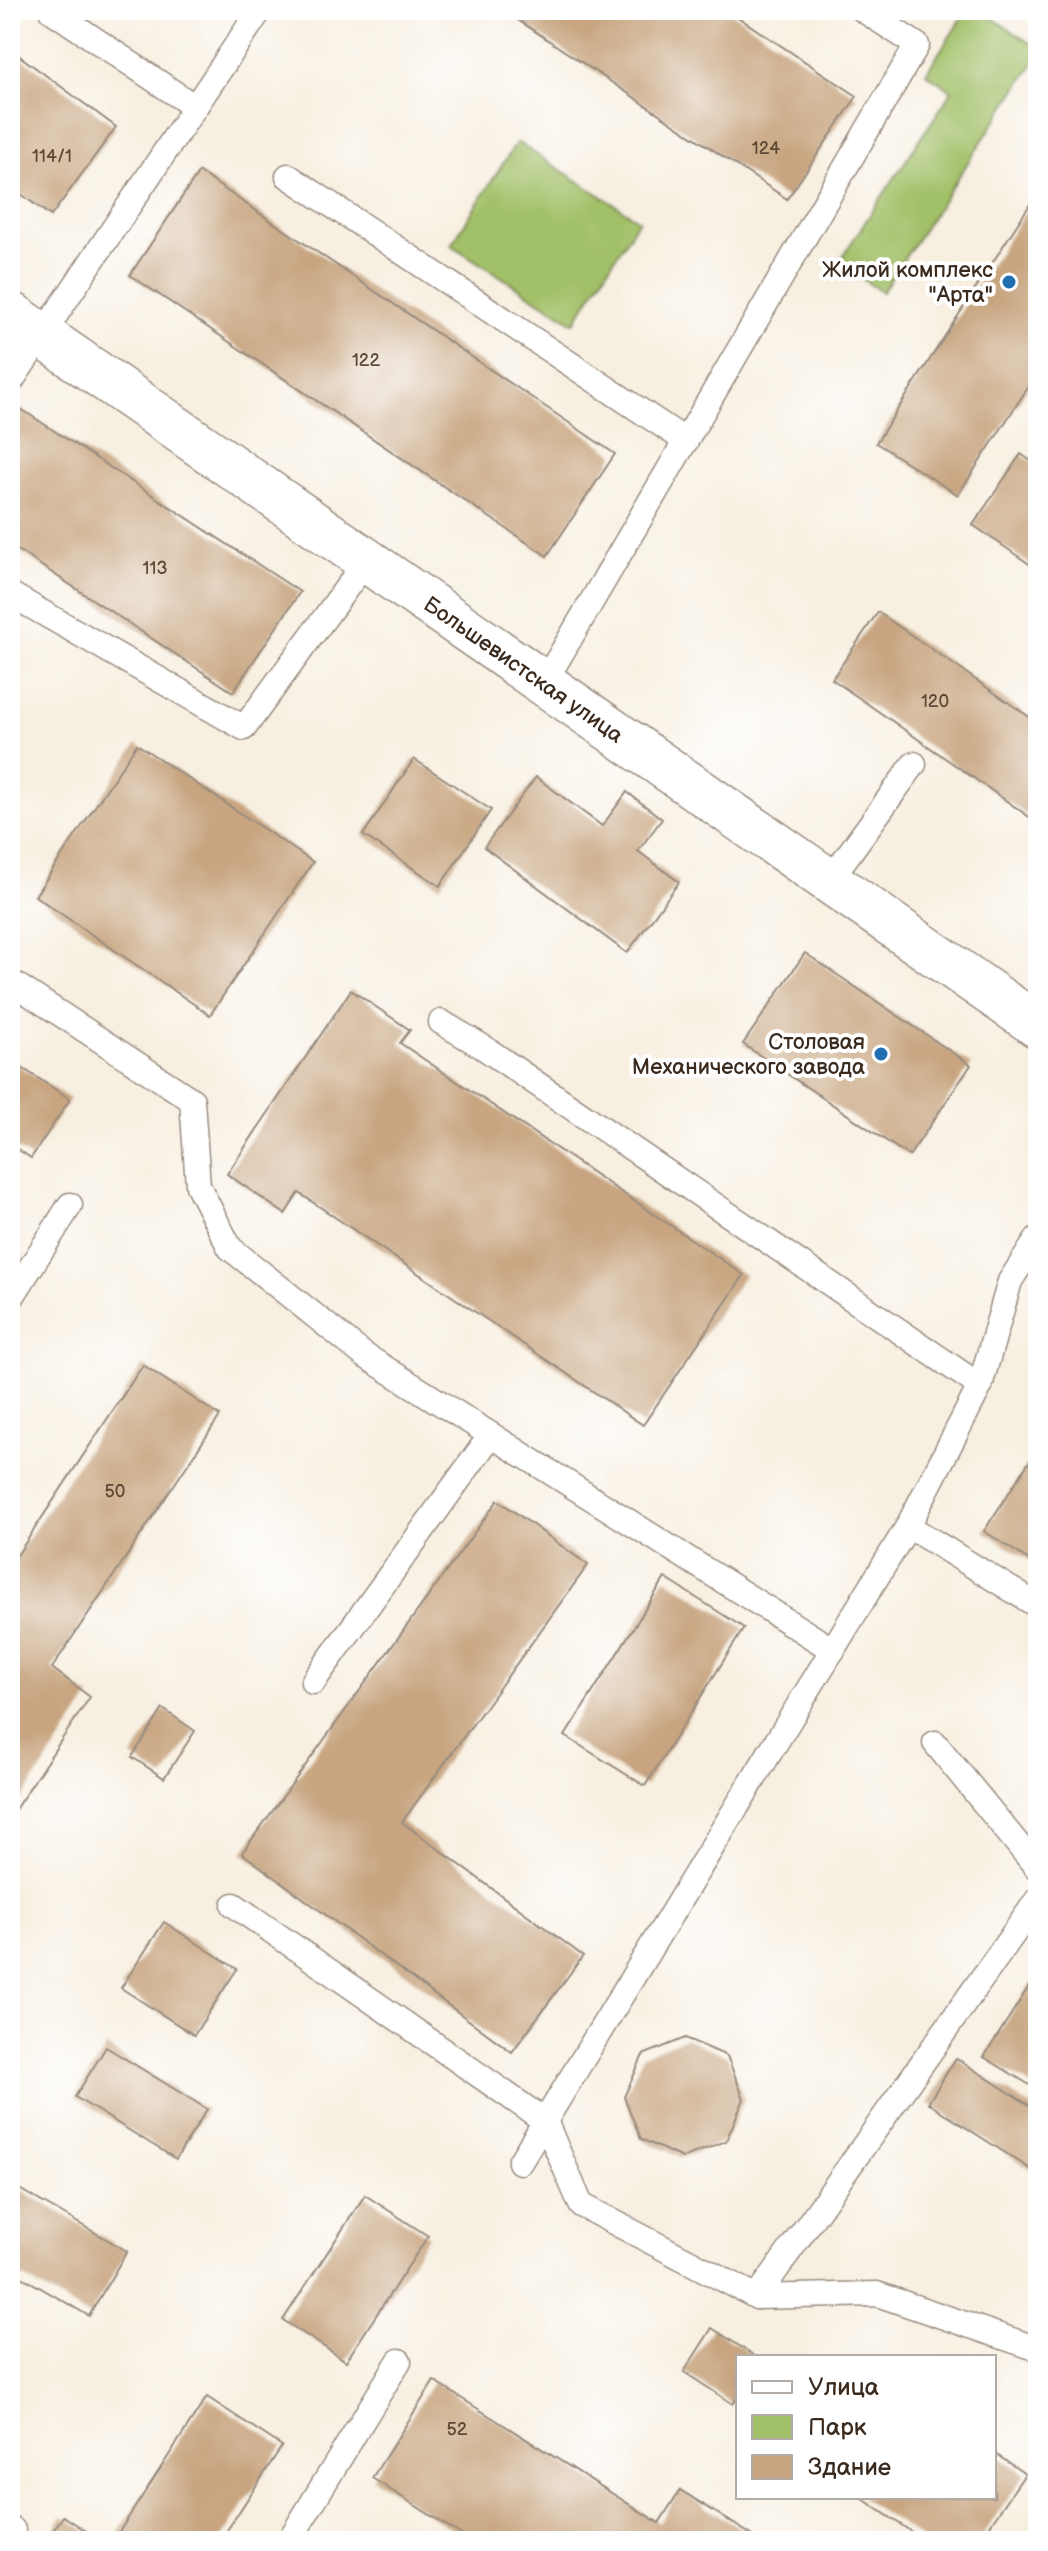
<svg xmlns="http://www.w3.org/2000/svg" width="1048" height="2551" font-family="'Balsamiq Sans',sans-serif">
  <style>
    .green { fill: #a2c068; stroke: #6e7543; stroke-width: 2 }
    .building { fill: #c8a580 }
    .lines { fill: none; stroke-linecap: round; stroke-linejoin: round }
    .service-casing { stroke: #998c7f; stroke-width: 27 }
    .minor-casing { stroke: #998c7f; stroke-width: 47 }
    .service { stroke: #fff; stroke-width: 24 }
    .minor { stroke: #fff; stroke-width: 44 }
    .poi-dot { fill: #1f6fb2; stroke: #fff; stroke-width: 3 }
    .labels { text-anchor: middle; stroke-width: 8; stroke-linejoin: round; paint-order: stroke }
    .number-label { font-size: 18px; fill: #5e4936 }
    .poi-label { font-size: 22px; fill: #3b2a1e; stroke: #fff; text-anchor: end }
    .street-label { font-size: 22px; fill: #3b2a1e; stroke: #fff }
  </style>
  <rect width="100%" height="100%" fill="#fff"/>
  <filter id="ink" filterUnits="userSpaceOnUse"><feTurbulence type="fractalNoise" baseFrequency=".0125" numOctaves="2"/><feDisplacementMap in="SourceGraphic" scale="16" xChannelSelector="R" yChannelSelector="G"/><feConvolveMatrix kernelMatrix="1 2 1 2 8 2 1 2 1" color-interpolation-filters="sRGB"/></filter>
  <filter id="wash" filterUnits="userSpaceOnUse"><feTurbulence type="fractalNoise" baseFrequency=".006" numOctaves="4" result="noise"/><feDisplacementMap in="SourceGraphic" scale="32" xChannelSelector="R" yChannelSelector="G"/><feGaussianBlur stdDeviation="1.8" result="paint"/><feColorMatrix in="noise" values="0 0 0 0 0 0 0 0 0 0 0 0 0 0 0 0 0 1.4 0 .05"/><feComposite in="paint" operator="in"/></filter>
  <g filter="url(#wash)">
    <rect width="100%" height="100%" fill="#f7efe0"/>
    <!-- green -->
    <g class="green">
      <polygon points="967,10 980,10 1038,48 1038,57 882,292 838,263 952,91 926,73"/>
      <polygon points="517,142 639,220 574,323 451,245"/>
    </g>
    <g id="blocks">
      <!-- building -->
      <g class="building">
        <polygon points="503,10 727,10 857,96 787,199"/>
        <polygon points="10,49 116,127 51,216 10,186"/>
        <polygon points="199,172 615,454 547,556 130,275"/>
        <polygon points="1038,192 1038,372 958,495 876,443"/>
        <polygon points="21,409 300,592 233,692 10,545 10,426"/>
        <polygon points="1021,454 1038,466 1038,570 973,525"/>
        <polygon points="878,612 1038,723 1038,823 832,679"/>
        <polygon points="137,744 313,862 210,1015 35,896"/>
        <polygon points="414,759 491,810 440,886 363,835"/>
        <polygon points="536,777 602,826 627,792 662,819 638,851 679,882 627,953 484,847"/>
        <polygon points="805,953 971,1065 909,1156 743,1044"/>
        <polygon points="351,990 410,1030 400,1043 744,1275 643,1425 299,1193 285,1214 227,1174"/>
        <polygon points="10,1060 70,1099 31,1158 10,1144"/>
        <polygon points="143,1365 220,1416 52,1668 90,1697 10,1817 10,1607 12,1591 10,1589 10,1566"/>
        <polygon points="1038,1448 1038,1566 984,1531"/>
        <polygon points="498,1500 588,1565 402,1822 583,1956 512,2052 242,1853"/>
        <polygon points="665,1578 744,1628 645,1786 565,1736"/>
        <polygon points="163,1709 195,1731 164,1778 132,1757"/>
        <polygon points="164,1922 237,1969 194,2035 121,1988"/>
        <polygon points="1038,1972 1038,2079 1033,2087 984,2057"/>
        <polygon points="685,2038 727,2056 744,2099 726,2141 682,2158 641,2139 624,2097 643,2055"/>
        <polygon points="106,2047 207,2109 176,2159 75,2097"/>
        <polygon points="956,2058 1038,2111 1038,2174 928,2103"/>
        <polygon points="14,2186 127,2251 89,2316 10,2270 10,2193"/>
        <polygon points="365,2195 428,2236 346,2361 283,2320"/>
        <polygon points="712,2328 756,2357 738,2357 738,2396 733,2404 684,2372"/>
        <polygon points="434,2381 659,2523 680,2490 761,2541 471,2541 372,2478"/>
        <polygon points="207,2397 282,2446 220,2541 113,2541"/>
        <polygon points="994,2453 1025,2474 979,2541 925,2541 860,2497 994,2497"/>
        <polygon points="63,2516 102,2541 46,2541"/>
      </g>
    </g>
  </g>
  <g filter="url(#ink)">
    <use href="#blocks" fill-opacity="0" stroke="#998c7f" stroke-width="2"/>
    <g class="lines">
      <!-- service casing -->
      <g class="service-casing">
        <g id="service">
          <polyline points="51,10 195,107"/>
          <polyline points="288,176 686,441"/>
          <polyline points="10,383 260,10"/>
          <polyline points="10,594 244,728 367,560"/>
          <polyline points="544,683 917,45 863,10"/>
          <polyline points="829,881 914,764"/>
          <polyline points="10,981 192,1100 198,1186 230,1248 364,1355 833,1650"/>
          <polyline points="441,1022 483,1047 980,1386"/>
          <polyline points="10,1300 70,1205"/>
          <polyline points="908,1526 1038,1606"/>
          <polyline points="313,1682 491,1435"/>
          <polyline points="935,1743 1038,1869"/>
          <polyline points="234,1905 545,2121 908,1526 980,1386 1010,1281 1038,1238"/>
          <polyline points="520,2162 545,2121 581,2205 757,2297 877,2294 1032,2347 1038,2347"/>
          <polyline points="757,2297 1038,1899"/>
          <polyline points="10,2528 13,2530"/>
          <polyline points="289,2541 399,2361"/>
        </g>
      </g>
      <!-- minor casing -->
      <g class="minor-casing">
        <polyline id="minor" points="10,313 1038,1026"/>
      </g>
      <!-- service -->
      <use href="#service" class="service"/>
      <!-- minor -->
      <use href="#minor" class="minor"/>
    </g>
  </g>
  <!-- markers -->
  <g class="poi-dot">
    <circle cx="1009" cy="282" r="8"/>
    <circle cx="881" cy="1054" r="8"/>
  </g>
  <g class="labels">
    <!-- number labels -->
    <g class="number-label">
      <text x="766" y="154">124</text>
      <text x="52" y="162">114/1</text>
      <text x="366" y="366">122</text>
      <text x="155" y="574">113</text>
      <text x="935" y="707">120</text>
      <text x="115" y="1497">50</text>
      <text x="457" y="2435">52</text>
    </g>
    <!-- poi labels -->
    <g class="poi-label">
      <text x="993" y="277">Жилой комплекс<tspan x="993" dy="25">"Арта"</tspan></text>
      <text x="865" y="1049">Столовая<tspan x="865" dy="25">Механического завода</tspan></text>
    </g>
    <!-- street labels -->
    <g class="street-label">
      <text transform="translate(524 669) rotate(35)" y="8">Большевистская улица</text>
    </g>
  </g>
  <!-- margin -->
  <rect width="1048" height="2551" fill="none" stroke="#fff" stroke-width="40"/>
  <!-- legend -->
  <rect x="736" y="2355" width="260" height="144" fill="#ffffff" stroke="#b1aaa5" stroke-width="2"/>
  <rect x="752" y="2381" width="40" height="12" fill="#ffffff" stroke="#b1aaa5" stroke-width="2"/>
  <text x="808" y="2395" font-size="24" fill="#3b2a1e">Улица</text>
  <rect x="752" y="2415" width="40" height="24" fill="#a2c068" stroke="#b1aaa5" stroke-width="2"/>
  <text x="808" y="2435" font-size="24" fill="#3b2a1e">Парк</text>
  <rect x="752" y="2455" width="40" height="24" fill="#c8a580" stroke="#b1aaa5" stroke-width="2"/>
  <text x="808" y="2475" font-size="24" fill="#3b2a1e">Здание</text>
</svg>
